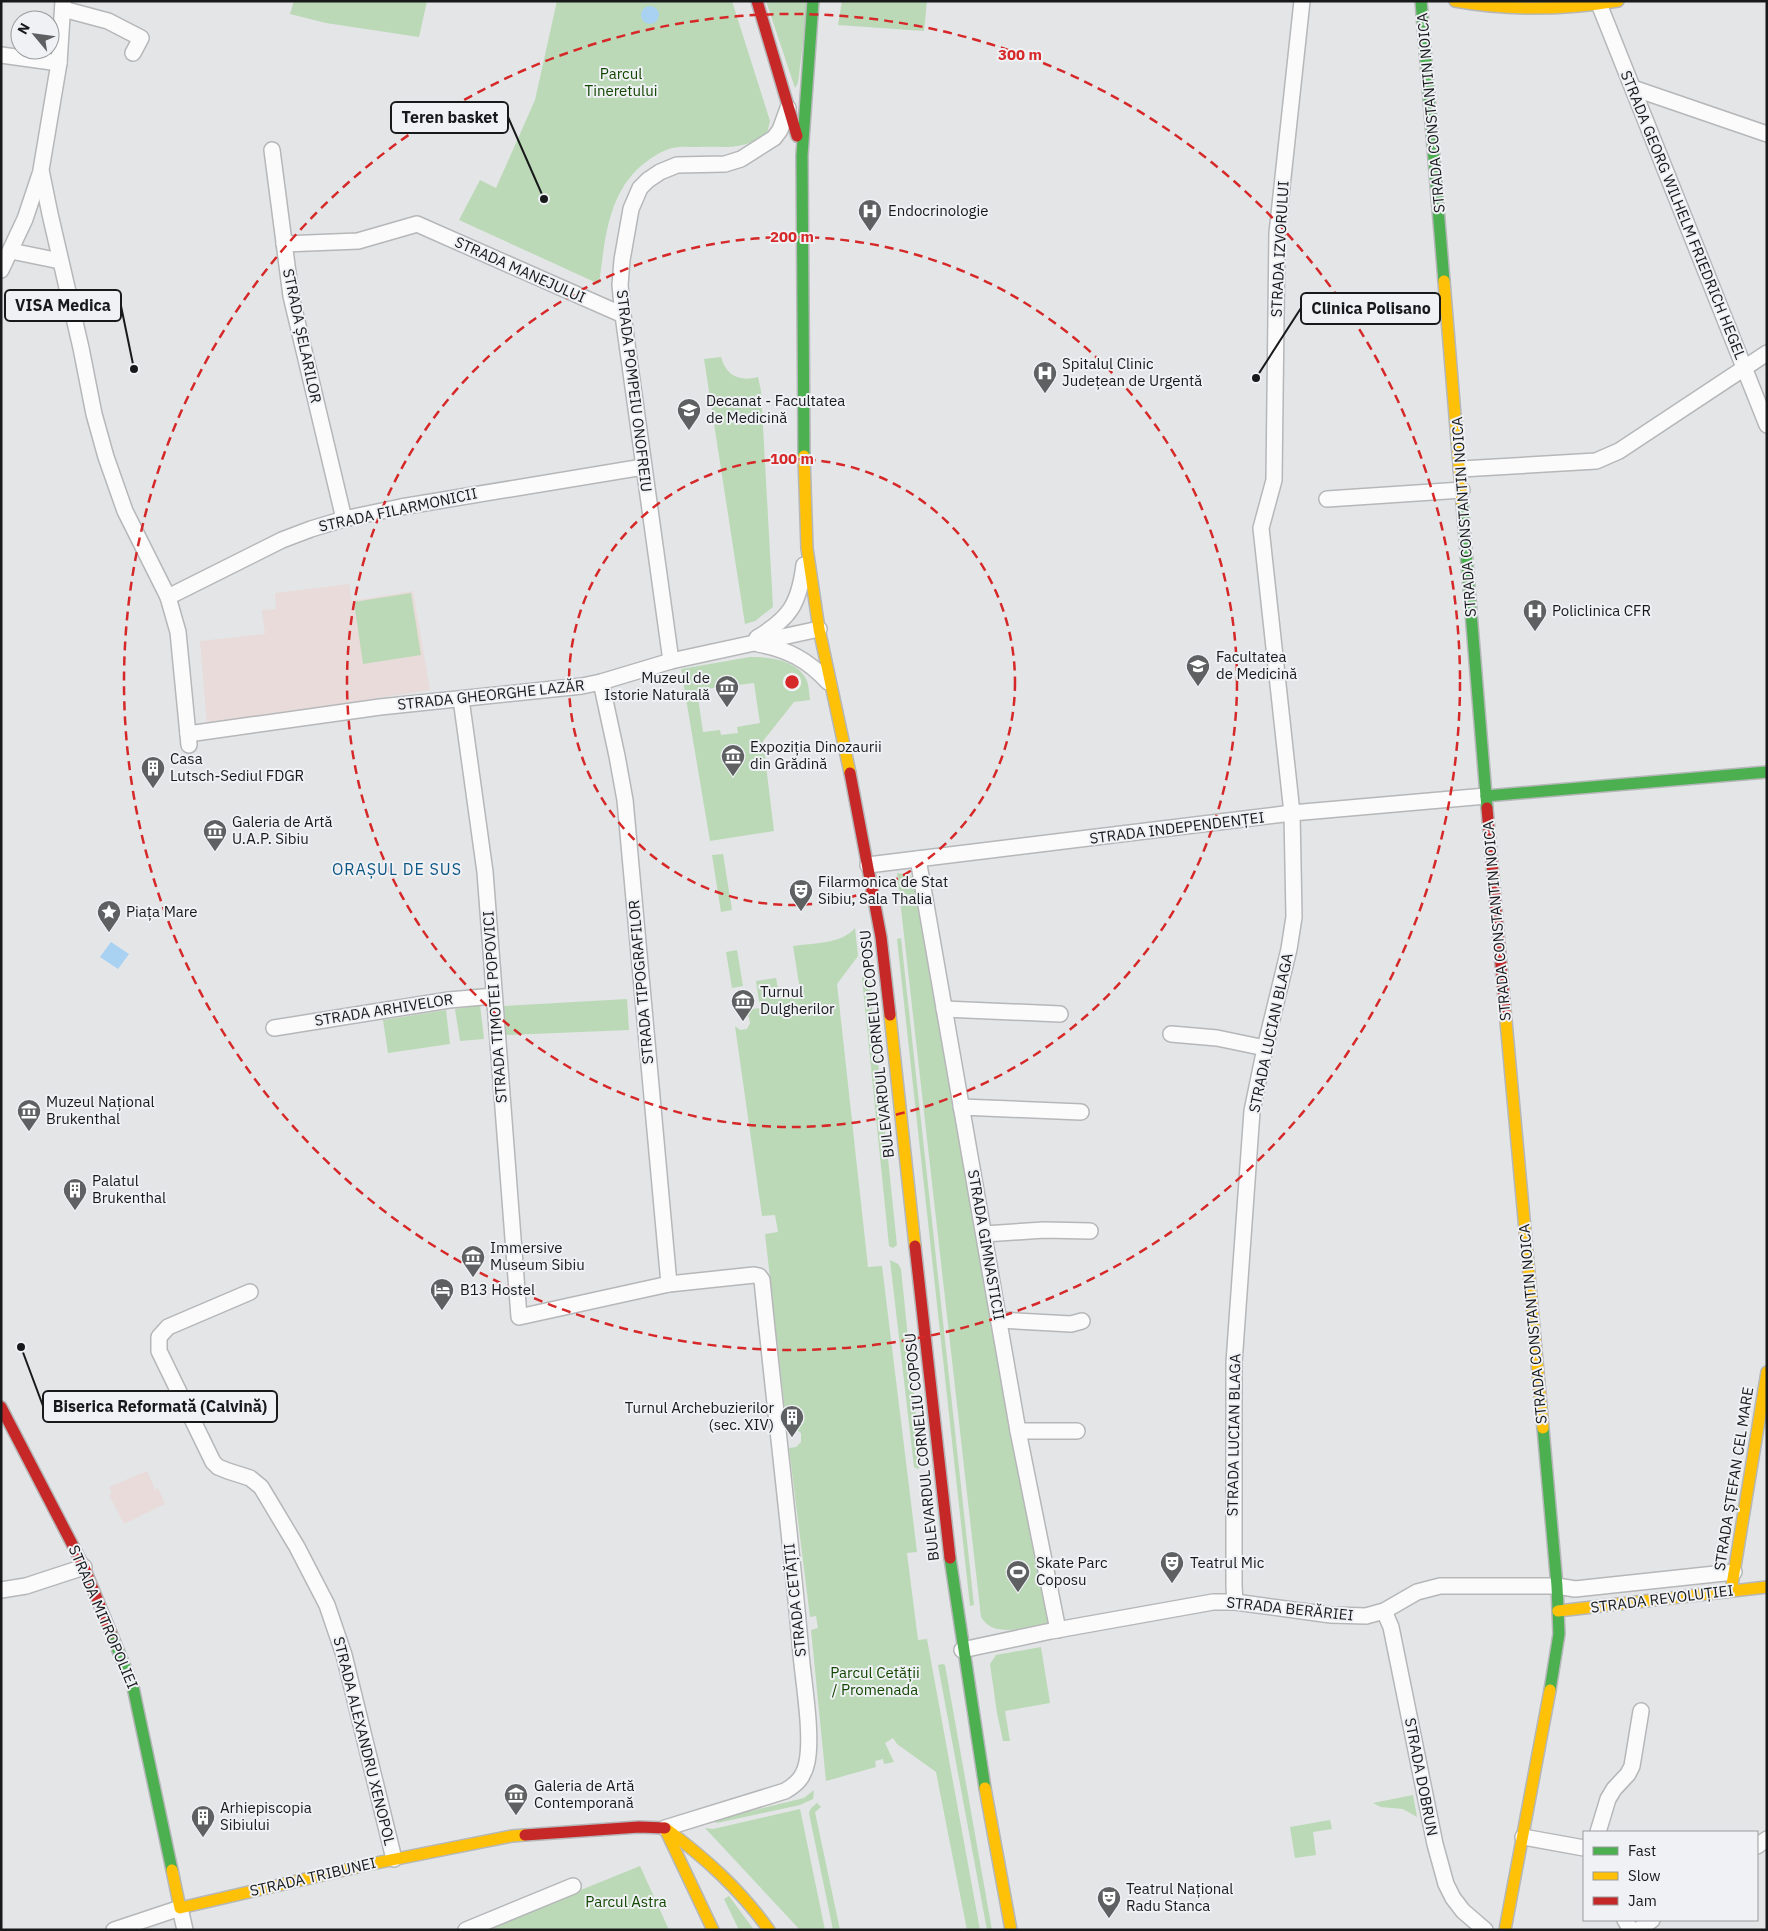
<svg xmlns="http://www.w3.org/2000/svg" width="1768" height="1931" font-family="'IBM Plex Sans',sans-serif">
  <style>
    .education { fill: #e8dbda }
    .green { fill: #bbd9b6; fill-rule: evenodd }
    .water { fill: #a9d1f2 }
    .lines { fill: none; stroke-linecap: round; stroke-linejoin: round }
    .street-casing { stroke: #b6b7b9; stroke-width: 18 }
    .fast-casing { stroke: #b6b7b9; stroke-width: 14 }
    .slow-casing { stroke: #b6b7b9; stroke-width: 14 }
    .jam-casing { stroke: #b6b7b9; stroke-width: 14 }
    .street { stroke: #fbfbfb; stroke-width: 15 }
    .fast { stroke: #4caf50; stroke-width: 11 }
    .slow { stroke: #ffc107; stroke-width: 11 }
    .jam { stroke: #c62828; stroke-width: 11 }
    .ring { fill: none; stroke: #d62828; stroke-width: 2.5; stroke-dasharray: 9 6 }
    .labels { text-anchor: middle; stroke-width: 4; stroke-linejoin: round; paint-order: stroke }
    .park-label { font-size: 15px; fill: #124700; stroke: #eff1f5 }
    .street-label { font-size: 15px; fill: #18191a; stroke: #eff1f5 }
    .poi-label { font-size: 15px; fill: #18191a; stroke: #eff1f5; text-anchor: start }
    .neighbourhood-label { font-size: 16px; letter-spacing: 1px; fill: #0d5784; stroke: #eff1f5 }
    .centre { fill: #d62828; stroke: #eff1f5; stroke-width: 2.5 }
    .ring-label { font-size: 15px; text-anchor: middle; font-weight: bold; fill: #d62828; stroke: #eff1f5; stroke-width: 4; stroke-linejoin: round; paint-order: stroke }
    .leader { fill: none; stroke: #18191a; stroke-width: 2 }
    .callout-dot { fill: #18191a; stroke: #eff1f5; stroke-width: 2 }
    .callout { fill: #eff1f5; stroke: #18191a; stroke-width: 2 }
    .callout-label { font-size: 16px; text-anchor: middle; font-weight: bold; fill: #18191a }
  </style>
  <rect width="100%" height="100%" fill="#e3e5e7"/>
  <!-- education -->
  <g class="education">
    <polygon points="349,584 352,601 413,591 430,690 207,724 200,641 265,634 262,610 276,609 275,593"/>
    <polygon points="147,1471 155,1490 158,1488 165,1504 124,1524 109,1495 112,1493 109,1487"/>
  </g>
  <!-- green -->
  <g class="green">
    <polygon points="294,1 427,1 419,37 326,23 290,14"/>
    <path d="M557,1H732L770,121L767,133C743,151 727,146 699,147C690,147 681,146 672,148C661,151 651,158 642,165C607,195 605,241 599,284L459,220L480,180L496,188L535,100Z"/>
    <polygon points="766,1 808,1 798,83 795,88"/>
    <polygon points="842,1 927,1 924,31 838,25"/>
    <path d="M721,357C726,376 740,382 758,377L761,391L773,607L755,621L745,624L704,359Z"/>
    <polygon points="411,593 421,655 363,664 354,602"/>
    <path d="M750,657C768,657 794,659 805,677C809,682 809,693 810,700L794,702L763,741L774,831L710,841L681,669ZM754,683L760,723L737,727L738,733L721,735L720,730L703,732L697,691L713,688Z"/>
    <polygon points="723,854 732,910 721,912 712,855"/>
    <path d="M897,873L909,875L918,881L1050,1623C1029,1626 994,1640 981,1617Z"/>
    <path d="M855,928L858,956L837,984L868,1267L882,1266L917,1552L907,1553L918,1640L927,1639L980,1930H967L936,1772L897,1744L893,1738L885,1743L894,1762L884,1764L883,1759L875,1761L876,1767L826,1781L811,1630L818,1628L816,1616L810,1617L789,1448L796,1447L801,1442V1433L794,1428L787,1429L765,1234L778,1232L775,1215L762,1216L735,1026L740,1030L747,1029L750,1023L749,1017L744,1013L738,1014L737,1011L760,1008L756,981L776,978L779,994L800,990L793,946C813,943 842,944 855,928Z"/>
    <polygon points="901,938 974,1605 970,1606 897,939"/>
    <polygon points="737,950 743,986 732,988 726,952"/>
    <polygon points="864,975 867,975 869,977 897,1245 893,1248 889,1246 862,978"/>
    <polygon points="627,999 629,1030 506,1035 504,1006"/>
    <polygon points="480,1005 484,1039 460,1041 455,1009"/>
    <polygon points="446,1010 450,1044 388,1053 383,1020"/>
    <polygon points="890,1260 898,1264 901,1269 921,1466 918,1469 914,1467"/>
    <polygon points="1041,1647 1050,1703 1005,1711 1010,1741 1003,1741 997,1713 990,1664 996,1655"/>
    <polygon points="943,1664 945,1665 992,1930 987,1930 938,1665"/>
    <polygon points="814,1790 813,1799 800,1805 717,1823 713,1821 713,1820 804,1798"/>
    <polygon points="1413,1795 1417,1817 1403,1809 1381,1807 1373,1803"/>
    <polygon points="817,1803 821,1807 815,1812 840,1930 833,1930 809,1813 811,1808"/>
    <polygon points="800,1809 825,1930 800,1930 705,1828 713,1829"/>
    <polygon points="1330,1820 1332,1829 1313,1832 1316,1855 1295,1858 1290,1827"/>
    <polygon points="640,1866 669,1930 482,1930"/>
    <polygon points="729,1896 754,1930 739,1930 724,1899"/>
  </g>
  <!-- water -->
  <g class="water">
    <circle cx="650" cy="15" r="9"/>
    <polygon points="111,942 129,954 118,969 100,957"/>
  </g>
  <g class="lines">
    <!-- street casing -->
    <g class="street-casing">
      <g id="street">
        <polyline points="63,1 59,63 41,170 50,214 81,348 94,414 106,457 125,511 168,597 178,632 189,745"/>
        <polyline points="1599,4 1767,425"/>
        <polyline points="63,9 108,21 141,38 133,53"/>
        <polyline points="1,55 59,63"/>
        <polyline points="1633,88 1767,134"/>
        <polyline points="272,150 291,296 344,519"/>
        <polyline points="284,244 358,241 417,224 623,315"/>
        <polyline points="11,251 60,261"/>
        <polyline points="1,270 25,219 40,174"/>
        <polyline points="1461,469 1596,461 1619,451 1767,353"/>
        <polyline points="1327,499 1462,490"/>
        <polyline points="168,597 282,540 311,529 344,519 401,507 643,467"/>
        <path d="M757,638C790,618 799,604 804,565"/>
        <path d="M758,644C787,649 808,660 828,682"/>
        <polyline points="671,661 623,315 620,285 622,260 631,209 640,188 648,180 660,172 677,165 725,164 741,159 774,138 780,130 788,108"/>
        <polyline points="601,682 617,756 625,800 669,1284"/>
        <path d="M461,699L485,872L519,1317L669,1284L754,1275L759,1276L762,1280C774,1401 789,1521 800,1642C802,1676 813,1731 807,1762C804,1777 797,1784 785,1791L665,1828"/>
        <polyline points="188,734 380,707 582,686 601,682 671,661 819,629"/>
        <polyline points="918,859 1018,1431 1058,1630"/>
        <polyline points="868,865 1292,813 1486,796"/>
        <polyline points="944,1009 1060,1014"/>
        <polyline points="274,1028 449,1000 494,996"/>
        <polyline points="1171,1034 1217,1038 1265,1048"/>
        <polyline points="961,1107 1081,1112"/>
        <polyline points="984,1234 1044,1230 1090,1231"/>
        <polyline points="250,1292 168,1327 159,1337 159,1351 213,1462 218,1467 228,1471 250,1478 261,1487 297,1547 327,1605 344,1655 394,1859"/>
        <polyline points="999,1320 1071,1324 1082,1321"/>
        <polyline points="1018,1431 1077,1431"/>
        <polyline points="1,1590 26,1586 84,1567"/>
        <polyline points="1235,1602 1234,1586 1234,1363 1252,1111 1265,1048 1289,949 1294,917 1292,813 1261,528 1274,480 1277,233 1302,1"/>
        <polyline points="1384,1611 1391,1627 1435,1844 1446,1884 1453,1898 1463,1911 1485,1930"/>
        <polyline points="962,1650 1051,1631 1213,1602 1235,1602 1331,1615 1366,1616 1384,1611 1417,1592 1440,1586 1557,1586 1575,1589 1734,1572"/>
        <polyline points="1598,1832 1608,1799 1614,1789 1628,1774 1632,1766 1641,1711"/>
        <polyline points="1523,1837 1584,1848"/>
        <polyline points="1757,1846 1767,1839"/>
        <polyline points="1625,1920 1631,1930"/>
        <polyline points="114,1930 180,1908 185,1930"/>
        <polyline points="466,1930 573,1886"/>
        <polyline points="1638,1930 1652,1920"/>
      </g>
    </g>
    <!-- fast casing -->
    <g class="fast-casing">
      <g id="fast">
        <polyline points="1421,1 1444,281"/>
        <polyline points="804,456 802,155 813,1"/>
        <polyline points="1462,502 1487,808"/>
        <polyline points="1486,796 1767,772"/>
        <polyline points="1543,1428 1557,1586 1559,1634 1550,1690"/>
        <polyline points="950,1558 985,1788"/>
        <polyline points="111,1633 133,1687 172,1870"/>
      </g>
    </g>
    <!-- slow casing -->
    <g class="slow-casing">
      <g id="slow">
        <path d="M1455,1C1510,11 1563,10 1618,1"/>
        <polyline points="1444,281 1462,502"/>
        <polyline points="804,456 807,548 819,629 850,773"/>
        <polyline points="1505,1010 1543,1428"/>
        <polyline points="890,1015 915,1246"/>
        <polyline points="1731,1591 1767,1372"/>
        <polyline points="1558,1611 1767,1587"/>
        <polyline points="985,1788 1011,1930"/>
        <path d="M665,1828C705,1858 740,1889 769,1930"/>
        <polyline points="666,1831 713,1930"/>
        <polyline points="172,1870 180,1908 366,1865 512,1836 525,1835"/>
        <polyline points="1505,1930 1550,1690"/>
      </g>
    </g>
    <!-- jam casing -->
    <g class="jam-casing">
      <g id="jam">
        <polyline points="757,1 797,136"/>
        <polyline points="850,773 881,937 890,1015"/>
        <polyline points="1487,808 1505,1010"/>
        <polyline points="915,1246 950,1558"/>
        <polyline points="1,1407 84,1567 111,1633"/>
        <polyline points="525,1835 639,1827 665,1828"/>
      </g>
    </g>
    <!-- street -->
    <use href="#street" class="street"/>
    <!-- fast -->
    <use href="#fast" class="fast"/>
    <!-- slow -->
    <use href="#slow" class="slow"/>
    <!-- jam -->
    <use href="#jam" class="jam"/>
  </g>
  <!-- distance rings -->
  <g class="ring">
    <circle cx="792" cy="682" r="223"/>
    <circle cx="792" cy="682" r="445"/>
    <circle cx="792" cy="682" r="668"/>
  </g>
  <!-- icons -->
  <defs>
    <g id="hospital-pin" transform="scale(1.25)"><path d="M0 17L-7.5 6A9.5 9.5 0 1 1 7.5 6Z" fill="#5f6062" stroke="#eff1f5"/><path d="M-5-5h3v3.5h4V-5h3V5h-3V1.5h-4V5h-3Z" fill="#fff"/></g>
    <g id="university-pin" transform="scale(1.25)"><path d="M0 17L-7.5 6A9.5 9.5 0 1 1 7.5 6Z" fill="#5f6062" stroke="#eff1f5"/><path d="M0-5L7-2L0 1L-7-2ZM-4 1L0 2.5L4 1V4Q0 6-4 4Z" fill="#fff"/></g>
    <g id="museum-pin" transform="scale(1.25)"><path d="M0 17L-7.5 6A9.5 9.5 0 1 1 7.5 6Z" fill="#5f6062" stroke="#eff1f5"/><path d="M0-6L6-3V-2H-6V-3ZM-5-1h2V3h-2ZM-1-1h2V3h-2ZM3-1h2V3H3ZM-6 4H6V6H-6Z" fill="#fff"/></g>
    <g id="building-pin" transform="scale(1.25)"><path d="M0 17L-7.5 6A9.5 9.5 0 1 1 7.5 6Z" fill="#5f6062" stroke="#eff1f5"/><path d="M-4-6H4V6H1V3H-1V6H-4ZM-2.5-4.3h1.7v1.8h-1.7ZM.8-4.3h1.7v1.8H.8ZM-2.5-1h1.7V.8h-1.7ZM.8-1h1.7V.8H.8Z" fill="#fff"/></g>
    <g id="theatre-pin" transform="scale(1.25)"><path d="M0 17L-7.5 6A9.5 9.5 0 1 1 7.5 6Z" fill="#5f6062" stroke="#eff1f5"/><path d="M-5-5.5Q0-4 5-5.5V0Q5 5 0 6Q-5 5-5 0ZM-3.3-2.5H-1v1.5H-3.3ZM1-2.5H3.3v1.5H1ZM-2.8 1Q0 5.5 2.8 1Z" fill="#fff"/></g>
    <g id="sight-pin" transform="scale(1.25)"><path d="M0 17L-7.5 6A9.5 9.5 0 1 1 7.5 6Z" fill="#5f6062" stroke="#eff1f5"/><path d="M0-6L1.8-2.2L6-1.7L2.9 1.2L3.7 5.4L0 3.3L-3.7 5.4L-2.9 1.2L-6-1.7L-1.8-2.2Z" fill="#fff"/></g>
    <g id="hotel-pin" transform="scale(1.25)"><path d="M0 17L-7.5 6A9.5 9.5 0 1 1 7.5 6Z" fill="#5f6062" stroke="#eff1f5"/><path d="M-6-4.5h1.5V1H6V5H4.5V3h-9V5H-6ZM-4 0a1.8 1.8 0 1 1 3.6 0ZM.5 0V-2.5h3Q6-2.5 6 0Z" fill="#fff"/></g>
    <g id="stadium-pin" transform="scale(1.25)"><path d="M0 17L-7.5 6A9.5 9.5 0 1 1 7.5 6Z" fill="#5f6062" stroke="#eff1f5"/><path d="M0-5a6.5 5 0 1 0 0 10a6.5 5 0 1 0 0-10ZM-3.5-1.8h7v3.6h-7Z" fill="#fff"/></g>
  </defs>
  <g fill-rule="evenodd">
    <use href="#hospital-pin" x="870" y="211"/>
    <use href="#hospital-pin" x="1045" y="373"/>
    <use href="#university-pin" x="689" y="410"/>
    <use href="#hospital-pin" x="1535" y="611"/>
    <use href="#university-pin" x="1198" y="666"/>
    <use href="#museum-pin" x="727" y="687"/>
    <use href="#museum-pin" x="733" y="756"/>
    <use href="#building-pin" x="153" y="768"/>
    <use href="#museum-pin" x="215" y="831"/>
    <use href="#theatre-pin" x="801" y="891"/>
    <use href="#sight-pin" x="109" y="912"/>
    <use href="#museum-pin" x="743" y="1001"/>
    <use href="#museum-pin" x="29" y="1111"/>
    <use href="#building-pin" x="75" y="1190"/>
    <use href="#museum-pin" x="473" y="1257"/>
    <use href="#hotel-pin" x="442" y="1290"/>
    <use href="#building-pin" x="792" y="1417"/>
    <use href="#theatre-pin" x="1172" y="1563"/>
    <use href="#stadium-pin" x="1018" y="1572"/>
    <use href="#museum-pin" x="516" y="1795"/>
    <use href="#building-pin" x="203" y="1817"/>
    <use href="#theatre-pin" x="1109" y="1898"/>
  </g>
  <g class="labels">
    <!-- park labels -->
    <g class="park-label">
      <text x="621" y="79">Parcul<tspan x="621" dy="17">Tineretului</tspan></text>
      <text x="875" y="1678">Parcul Cetății<tspan x="875" dy="17">/ Promenada</tspan></text>
      <text x="626" y="1907">Parcul Astra</text>
    </g>
    <!-- street labels -->
    <g class="street-label">
      <text transform="translate(1431 113) rotate(-95)" y="5">STRADA CONSTANTIN NOICA</text>
      <text transform="translate(1683 215) rotate(68)" y="5">STRADA GEORG WILHELM FRIEDRICH HEGEL</text>
      <text transform="translate(1280 249) rotate(-87)" y="5">STRADA IZVORULUI</text>
      <text transform="translate(520 270) rotate(24)" y="5">STRADA MANEJULUI</text>
      <text transform="translate(302 336) rotate(78)" y="5">STRADA ȘELARILOR</text>
      <text transform="translate(634 391) rotate(83)" y="5">STRADA POMPEIU ONOFREIU</text>
      <text transform="translate(398 510) rotate(-12)" y="5">STRADA FILARMONICII</text>
      <text transform="translate(1464 517) rotate(-94)" y="5">STRADA CONSTANTIN NOICA</text>
      <text transform="translate(491 695) rotate(-6)" y="5">STRADA GHEORGHE LAZĂR</text>
      <text transform="translate(1177 828) rotate(-7)" y="5">STRADA INDEPENDENȚEI</text>
      <text transform="translate(1497 921) rotate(-95)" y="5">STRADA CONSTANTIN NOICA</text>
      <text transform="translate(641 982) rotate(-95)" y="5">STRADA TIPOGRAFILOR</text>
      <text transform="translate(495 1007) rotate(-94)" y="5">STRADA TIMOTEI POPOVICI</text>
      <text transform="translate(384 1010) rotate(-9)" y="5">STRADA ARHIVELOR</text>
      <text transform="translate(1271 1033) rotate(-78)" y="5">STRADA LUCIAN BLAGA</text>
      <text transform="translate(877 1044) rotate(-96)" y="5">BULEVARDUL CORNELIU COPOSU</text>
      <text transform="translate(986 1245) rotate(80)" y="5">STRADA GIMNASTICII</text>
      <text transform="translate(1533 1324) rotate(-95)" y="5">STRADA CONSTANTIN NOICA</text>
      <text transform="translate(1234 1435) rotate(-89)" y="5">STRADA LUCIAN BLAGA</text>
      <text transform="translate(922 1447) rotate(-96)" y="5">BULEVARDUL CORNELIU COPOSU</text>
      <text transform="translate(1734 1479) rotate(-81)" y="5">STRADA ȘTEFAN CEL MARE</text>
      <text transform="translate(1662 1599) rotate(-7)" y="5">STRADA REVOLUȚIEI</text>
      <text transform="translate(795 1600) rotate(-96)" y="5">STRADA CETĂȚII</text>
      <text transform="translate(1290 1609) rotate(6)" y="5">STRADA BERĂRIEI</text>
      <text transform="translate(103 1617) rotate(67)" y="5">STRADA MITROPOLIEI</text>
      <text transform="translate(364 1741) rotate(76)" y="5">STRADA ALEXANDRU XENOPOL</text>
      <text transform="translate(1421 1777) rotate(79)" y="5">STRADA DOBRUN</text>
      <text transform="translate(313 1877) rotate(-13)" y="5">STRADA TRIBUNEI</text>
    </g>
    <!-- poi labels -->
    <g class="poi-label">
      <text x="888" y="216">Endocrinologie</text>
      <text x="1062" y="369">Spitalul Clinic<tspan x="1062" dy="17">Județean de Urgentă</tspan></text>
      <text x="706" y="406">Decanat - Facultatea<tspan x="706" dy="17">de Medicină</tspan></text>
      <text x="1552" y="616">Policlinica CFR</text>
      <text x="1216" y="662">Facultatea<tspan x="1216" dy="17">de Medicină</tspan></text>
      <text x="710" y="683" text-anchor="end">Muzeul de<tspan x="710" dy="17">Istorie Naturală</tspan></text>
      <text x="750" y="752">Expoziția Dinozaurii<tspan x="750" dy="17">din Grădină</tspan></text>
      <text x="170" y="764">Casa<tspan x="170" dy="17">Lutsch-Sediul FDGR</tspan></text>
      <text x="232" y="827">Galeria de Artă<tspan x="232" dy="17">U.A.P. Sibiu</tspan></text>
      <text x="818" y="887">Filarmonica de Stat<tspan x="818" dy="17">Sibiu, Sala Thalia</tspan></text>
      <text x="126" y="917">Piața Mare</text>
      <text x="760" y="997">Turnul<tspan x="760" dy="17">Dulgherilor</tspan></text>
      <text x="46" y="1107">Muzeul Național<tspan x="46" dy="17">Brukenthal</tspan></text>
      <text x="92" y="1186">Palatul<tspan x="92" dy="17">Brukenthal</tspan></text>
      <text x="490" y="1253">Immersive<tspan x="490" dy="17">Museum Sibiu</tspan></text>
      <text x="460" y="1295">B13 Hostel</text>
      <text x="774" y="1413" text-anchor="end">Turnul Archebuzierilor<tspan x="774" dy="17">(sec. XIV)</tspan></text>
      <text x="1036" y="1568">Skate Parc<tspan x="1036" dy="17">Coposu</tspan></text>
      <text x="1190" y="1568">Teatrul Mic</text>
      <text x="534" y="1791">Galeria de Artă<tspan x="534" dy="17">Contemporană</tspan></text>
      <text x="220" y="1813">Arhiepiscopia<tspan x="220" dy="17">Sibiului</tspan></text>
      <text x="1126" y="1894">Teatrul Național<tspan x="1126" dy="17">Radu Stanca</tspan></text>
    </g>
    <!-- neighbourhood labels -->
    <g class="neighbourhood-label">
      <text x="397" y="875">ORAȘUL DE SUS</text>
    </g>
  </g>
  <circle cx="792" cy="682" r="8" class="centre"/>
  <g class="ring-label">
    <text x="1020" y="60">300 m</text>
    <text x="792" y="242">200 m</text>
    <text x="792" y="464">100 m</text>
  </g>
  <!-- callouts -->
  <path class="leader" d="M544 199L508 117M134 369L121 306M1256 378L1301 308M21 1347L43 1406"/>
  <g class="callout-dot">
    <circle cx="544" cy="199" r="5"/>
    <circle cx="134" cy="369" r="5"/>
    <circle cx="1256" cy="378" r="5"/>
    <circle cx="21" cy="1347" r="5"/>
  </g>
  <g class="callout">
    <rect x="391" y="102" width="117" height="31" rx="5"/>
    <rect x="5" y="290" width="116" height="31" rx="5"/>
    <rect x="1301" y="293" width="139" height="31" rx="5"/>
    <rect x="43" y="1391" width="234" height="31" rx="5"/>
  </g>
  <g class="callout-label">
    <text x="450" y="123">Teren basket</text>
    <text x="63" y="311">VISA Medica</text>
    <text x="1371" y="314">Clinica Polisano</text>
    <text x="160" y="1412">Biserica Reformată (Calvină)</text>
  </g>
  <!-- border -->
  <rect width="1768" height="1931" fill="none" stroke="#18191a" stroke-width="5"/>
  <!-- legend -->
  <rect x="1583" y="1831" width="175" height="90" fill="#eff1f5" stroke="#999b9d"/>
  <rect x="1593" y="1847" width="25" height="8" fill="#4caf50" stroke="#999b9d"/>
  <text x="1628" y="1856" font-size="15" fill="#18191a">Fast</text>
  <rect x="1593" y="1872" width="25" height="8" fill="#ffc107" stroke="#999b9d"/>
  <text x="1628" y="1881" font-size="15" fill="#18191a">Slow</text>
  <rect x="1593" y="1897" width="25" height="8" fill="#c62828" stroke="#999b9d"/>
  <text x="1628" y="1906" font-size="15" fill="#18191a">Jam</text>
  <!-- north arrow -->
  <g transform="translate(35 35) rotate(299)"><circle r="24" fill="#eff1f5" stroke="#999b9d"/>
  <path d="M0-4L9 19L0 12L-9 19Z" fill="#5f6062"/>
  <text y="-8" font-size="14" font-weight="bold" text-anchor="middle" fill="#18191a">N</text>
  </g>
</svg>
